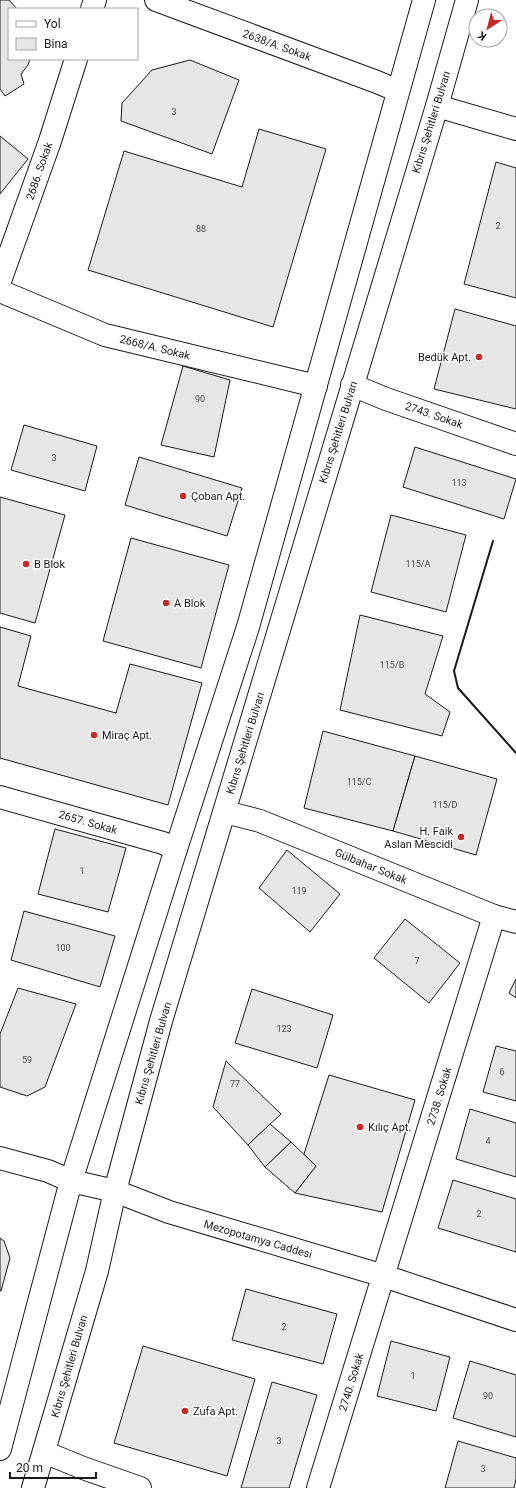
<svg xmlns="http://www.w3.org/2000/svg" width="516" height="1488" font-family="Roboto,sans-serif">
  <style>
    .building { fill: #e6e6e6; stroke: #1a1a1a }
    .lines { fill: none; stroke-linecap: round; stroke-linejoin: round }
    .street-casing { stroke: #1a1a1a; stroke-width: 24 }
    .secondary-casing { stroke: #1a1a1a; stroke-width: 24 }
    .street { stroke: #fff; stroke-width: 22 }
    .secondary { stroke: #fff; stroke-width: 22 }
    .wall { stroke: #1a1a1a; stroke-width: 2 }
    .poi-dot { fill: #c62828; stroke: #fff; stroke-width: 1.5 }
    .labels { text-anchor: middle; stroke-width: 3; stroke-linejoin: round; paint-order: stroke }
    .number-label { font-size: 9px; fill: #4d4d4d }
    .street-label { font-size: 11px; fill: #1a1a1a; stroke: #fff }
    .poi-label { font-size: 11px; fill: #1a1a1a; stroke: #fff; text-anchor: start }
  </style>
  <rect width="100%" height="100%" fill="#fff"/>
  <!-- building -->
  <g class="building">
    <polygon points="0,0 9,0 17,9 9,9 9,59 30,59 28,65 21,74 24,84 5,96 0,89"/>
    <polygon points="190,60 239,80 212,154 121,121 122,103 152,70"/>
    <polygon points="259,129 326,149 273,327 88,270 124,151 242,187"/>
    <polygon points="0,136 28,159 0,194"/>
    <polygon points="496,162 516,168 516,298 464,284"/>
    <polygon points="455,309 516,326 516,409 434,389"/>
    <polygon points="183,366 230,380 214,457 161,445"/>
    <polygon points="24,425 97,446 85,491 11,470"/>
    <polygon points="415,447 516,479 504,519 403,487"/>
    <polygon points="139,457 242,488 227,536 125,505"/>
    <polygon points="0,497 65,515 35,623 0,613"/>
    <polygon points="391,515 466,535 446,612 371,592"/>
    <polygon points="131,538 229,565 201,668 103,641"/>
    <polygon points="360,615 443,636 425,694 450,712 442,736 340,710"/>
    <polygon points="0,627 31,636 18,686 116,713 130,664 202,683 168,805 0,758"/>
    <polygon points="323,731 415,756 393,831 304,808"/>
    <polygon points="415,756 497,779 476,855 393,831"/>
    <polygon points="55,829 126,848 108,912 38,894"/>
    <polygon points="287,850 340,894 310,932 259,888"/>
    <polygon points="24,911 115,936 100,987 11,960"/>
    <polygon points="405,919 460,963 429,1003 374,958"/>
    <polygon points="516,979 516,998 509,993"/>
    <polygon points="18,988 76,1004 45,1087 27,1096 0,1087 0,1034"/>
    <polygon points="252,989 333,1015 317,1068 235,1043"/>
    <polygon points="496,1046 516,1051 516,1101 483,1092"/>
    <polygon points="226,1061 281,1114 248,1145 213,1107"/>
    <polygon points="329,1075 415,1100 382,1212 295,1193 316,1166 304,1154"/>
    <polygon points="470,1109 516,1123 516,1177 456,1159"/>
    <polygon points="270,1124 291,1142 265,1167 248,1145"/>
    <polygon points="291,1142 316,1166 295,1193 265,1167"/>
    <polygon points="453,1180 516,1199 516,1252 438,1228"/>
    <polygon points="0,1238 4,1241 10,1258 1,1291 0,1291"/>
    <polygon points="246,1289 337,1314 323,1364 232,1340"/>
    <polygon points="391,1341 450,1357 436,1411 377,1396"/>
    <polygon points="143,1346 255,1379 227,1476 114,1443"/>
    <polygon points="470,1361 516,1375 516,1437 453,1418"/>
    <polygon points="272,1382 317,1395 289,1488 241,1488"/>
    <polygon points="458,1441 516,1458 516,1479 514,1488 445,1488"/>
  </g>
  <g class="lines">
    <!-- street casing -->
    <g class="street-casing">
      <g id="street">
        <polyline points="156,0 377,82 398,91"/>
        <polyline points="92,9 95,0"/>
        <polyline points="437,106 516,129"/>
        <polyline points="0,281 50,141 76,59"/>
        <polyline points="0,291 105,335 316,386"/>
        <polyline points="352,385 386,399 516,444"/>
        <polyline points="0,797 163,843 176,849"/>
        <polyline points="44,1452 83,1468 140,1488"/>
        <polyline points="318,1488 494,916"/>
      </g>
    </g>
    <!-- secondary casing -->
    <g class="secondary-casing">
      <g id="secondary">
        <polyline points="225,812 260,821 494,916 516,922"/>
        <polyline points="0,1158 48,1171 71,1181 115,1191 169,1212 384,1276 516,1320"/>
        <polyline points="0,1449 71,1181 176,849 248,627 424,0"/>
        <polyline points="33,1488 97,1271 115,1191 161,1021 437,106 467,0"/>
      </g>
    </g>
    <!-- street -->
    <use href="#street" class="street"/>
    <!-- secondary -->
    <use href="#secondary" class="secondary"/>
    <!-- wall -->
    <polyline class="wall" points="493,541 454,671 458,688 516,753"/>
  </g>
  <!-- markers -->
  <g class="poi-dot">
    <circle cx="479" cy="357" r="4"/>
    <circle cx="183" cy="496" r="4"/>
    <circle cx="26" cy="564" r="4"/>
    <circle cx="166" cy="603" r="4"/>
    <circle cx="94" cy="735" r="4"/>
    <circle cx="461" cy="837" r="4"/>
    <circle cx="360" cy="1127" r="4"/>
    <circle cx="185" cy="1411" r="4"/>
  </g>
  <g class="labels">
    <!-- number labels -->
    <g class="number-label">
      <text x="174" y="115">3</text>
      <text x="498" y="229">2</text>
      <text x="201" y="232">88</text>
      <text x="200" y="402">90</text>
      <text x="54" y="461">3</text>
      <text x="459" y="486">113</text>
      <text x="418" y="567">115/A</text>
      <text x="392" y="668">115/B</text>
      <text x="359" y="785">115/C</text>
      <text x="445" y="808">115/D</text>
      <text x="82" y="874">1</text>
      <text x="299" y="894">119</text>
      <text x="63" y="951">100</text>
      <text x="417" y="964">7</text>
      <text x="284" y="1032">123</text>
      <text x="27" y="1063">59</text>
      <text x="502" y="1075">6</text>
      <text x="235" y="1087">77</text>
      <text x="488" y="1144">4</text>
      <text x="479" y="1217">2</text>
      <text x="284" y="1330">2</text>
      <text x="413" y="1379">1</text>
      <text x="488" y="1399">90</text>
      <text x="279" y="1444">3</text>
      <text x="483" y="1472">3</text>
    </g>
    <!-- street labels -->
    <g class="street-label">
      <text transform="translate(277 45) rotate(20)" y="4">2638/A. Sokak</text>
      <text transform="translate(431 122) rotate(-73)" y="4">Kıbrıs Şehitleri Bulvarı</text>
      <text transform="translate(39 171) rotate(-71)" y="4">2686. Sokak</text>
      <text transform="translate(155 347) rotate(14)" y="4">2668/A. Sokak</text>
      <text transform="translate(434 415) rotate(19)" y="4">2743. Sokak</text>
      <text transform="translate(338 432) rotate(-73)" y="4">Kıbrıs Şehitleri Bulvarı</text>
      <text transform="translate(245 743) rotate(-73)" y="4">Kıbrıs Şehitleri Bulvarı</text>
      <text transform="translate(88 822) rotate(16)" y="4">2657. Sokak</text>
      <text transform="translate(371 866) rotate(22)" y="4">Gülbahar Sokak</text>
      <text transform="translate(153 1053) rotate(-74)" y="4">Kıbrıs Şehitleri Bulvarı</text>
      <text transform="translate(439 1096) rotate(-73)" y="4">2738. Sokak</text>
      <text transform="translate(258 1239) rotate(16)" y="4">Mezopotamya Caddesi</text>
      <text transform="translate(69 1366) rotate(-74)" y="4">Kıbrıs Şehitleri Bulvarı</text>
      <text transform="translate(351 1382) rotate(-73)" y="4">2740. Sokak</text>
    </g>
    <!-- poi labels -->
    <g class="poi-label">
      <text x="471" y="361" text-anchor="end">Bedük Apt.</text>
      <text x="191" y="500">Çoban Apt.</text>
      <text x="34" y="568">B Blok</text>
      <text x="174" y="607">A Blok</text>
      <text x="102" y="739">Miraç Apt.</text>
      <text x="453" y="835" text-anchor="end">H. Faik<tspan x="453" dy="13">Aslan Mescidi</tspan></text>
      <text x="368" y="1131">Kılıç Apt.</text>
      <text x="193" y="1415">Zufa Apt.</text>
    </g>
  </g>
  <!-- legend -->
  <rect x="8" y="8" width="130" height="52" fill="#ffffff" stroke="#a3a3a3"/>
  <rect x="16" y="21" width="20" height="6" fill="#ffffff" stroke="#a3a3a3"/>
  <text x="44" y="28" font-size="12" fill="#1a1a1a">Yol</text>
  <rect x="16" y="38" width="20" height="12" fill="#e6e6e6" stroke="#a3a3a3"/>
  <text x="44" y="48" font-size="12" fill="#1a1a1a">Bina</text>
  <!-- north arrow -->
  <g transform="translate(488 28) rotate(216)"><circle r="19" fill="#ffffff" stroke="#a3a3a3"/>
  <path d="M0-3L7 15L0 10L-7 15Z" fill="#c62828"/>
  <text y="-6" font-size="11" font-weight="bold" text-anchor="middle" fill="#1a1a1a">K</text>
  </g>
  <!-- scale -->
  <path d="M10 1472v6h86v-6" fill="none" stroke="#1a1a1a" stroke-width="2"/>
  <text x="16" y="1472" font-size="12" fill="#1a1a1a" stroke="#ffffff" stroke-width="3" paint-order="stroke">20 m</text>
</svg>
